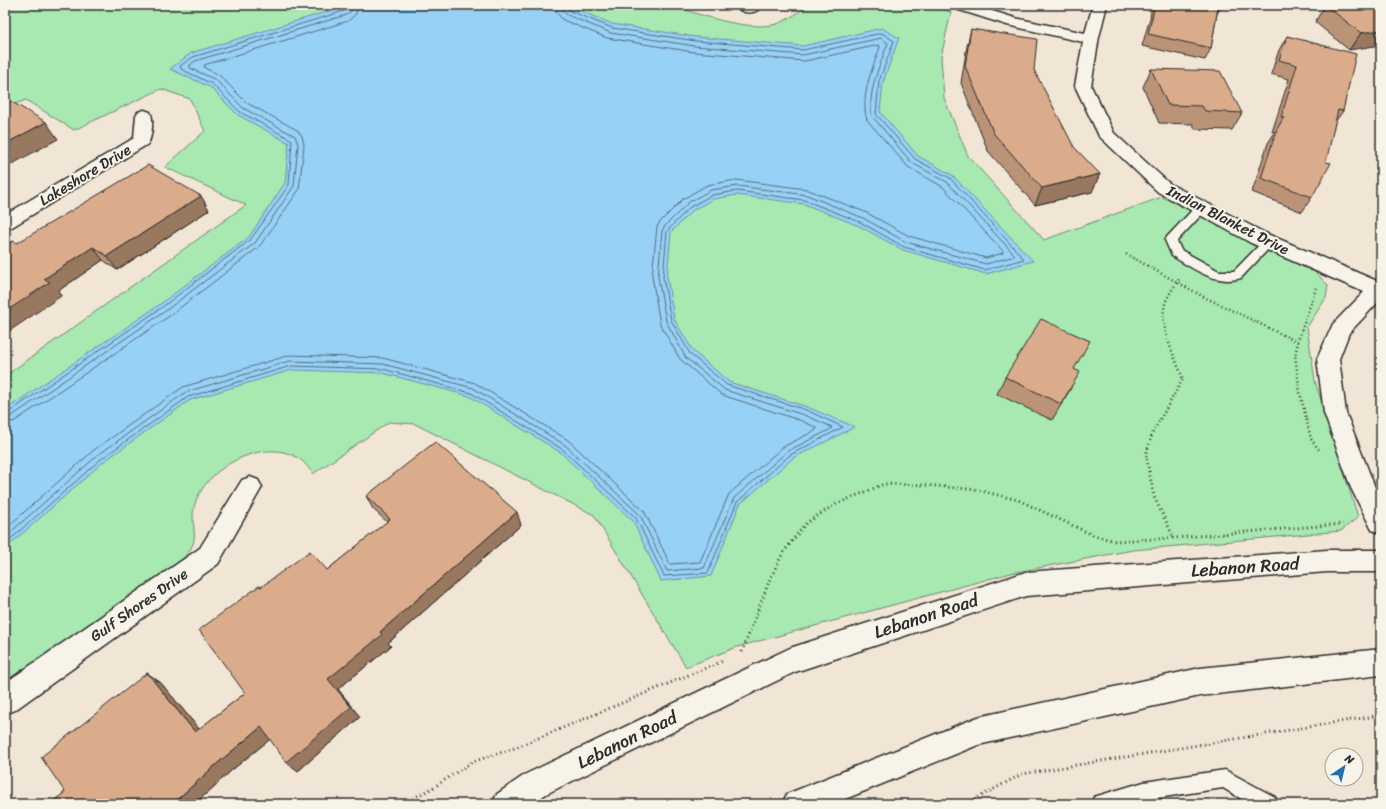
<svg xmlns="http://www.w3.org/2000/svg" width="1386" height="809" font-family="Sriracha,sans-serif">
  <style>
    .green { fill: #a8e8b1; stroke: #6a8a6e }
    .water { fill: #97d1f6; stroke: #6c8fa5 }
    .lines { fill: none; stroke-linecap: round; stroke-linejoin: round }
    .shore { stroke: #566d7c; stroke-width: 1 }
    .lane-casing { stroke: #2b2b2b; stroke-width: 3 }
    .street-casing { stroke: #2b2b2b; stroke-width: 3 }
    .secondary-casing { stroke: #2b2b2b; stroke-width: 3 }
    .path-far1 { stroke: #2b2b2b; stroke-width: 2.5; stroke-dasharray: 1 3; stroke-linecap: butt }
    .path { stroke: #2b2b2b; stroke-width: 3; stroke-dasharray: 1 3.5; stroke-linecap: butt }
    .lane { fill: #f7f3e8; fill-rule: evenodd }
    .street { fill: #f7f3e8; fill-rule: evenodd }
    .secondary { fill: #f7f3e8; fill-rule: evenodd }
    .wall { fill: #bb9478; stroke: #2b2b2b }
    .shaded-wall { fill: #997861; stroke: #2b2b2b }
    .building { fill: #daac8b; stroke: #2b2b2b }
    .labels { text-anchor: middle; stroke-width: 4; stroke-linejoin: round; paint-order: stroke }
    .street-label { font-size: 15px; fill: #2b2b2b; stroke: #f7f3e8 }
    .near-street-label { font-size: 18px; fill: #2b2b2b; stroke: #f7f3e8 }
  </style>
  <rect width="100%" height="100%" fill="#f1e5d5"/>
  <filter id="ink" filterUnits="userSpaceOnUse"><feTurbulence type="fractalNoise" baseFrequency=".025" numOctaves="2"/><feDisplacementMap in="SourceGraphic" scale="8" xChannelSelector="R" yChannelSelector="G"/><feConvolveMatrix kernelMatrix="1 2 1 2 8 2 1 2 1" color-interpolation-filters="sRGB"/></filter>
  <g filter="url(#ink)">
    <!-- green -->
    <path class="green" d="M5,5H672C698,15 746,30 772,25C782,24 800,12 807,5H929L951,12L941,57L944,98L968,156L1044,240L1162,197L1315,272L1328,285L1326,298L1307,327L1315,381L1358,517L1341,531L1133,550L1011,573L737,647L686,667L594,515L415,424L389,422L313,474C308,467 304,461 296,457C266,439 217,463 201,491C196,498 193,508 193,517C193,525 196,536 193,544C191,549 186,555 183,559L42,662L5,686V376L246,205L165,167L205,131L190,99L161,89L74,130L26,100L5,108Z"/>
    <!-- water -->
    <polygon class="water" points="349,5 567,5 612,24 696,37 803,46 882,28 899,38 883,82 880,112 918,156 952,175 1033,261 986,274 903,250 859,226 804,204 737,195 713,199 693,210 671,232 667,277 674,319 693,351 729,382 807,407 855,427 793,458 740,504 711,576 661,581 633,521 560,452 469,396 383,373 292,370 190,400 103,462 5,549 5,410 159,305 249,237 285,183 289,143 238,115 210,87 170,69 191,53"/>
    <g class="lines">
      <!-- shore -->
      <g class="shore">
        <polyline points="5,413 9,412 161,308 251,239 289,185 292,140 240,112 212,84 181,69 180,66 193,57 344,11 347,9 347,5"/>
        <polyline points="5,418 12,416 164,312 255,243 294,186 298,144 295,136 243,108 216,80 190,68 190,65 195,61 346,15 351,11 352,5"/>
        <polyline points="5,424 15,421 168,317 259,247 299,190 304,145 302,136 297,130 247,103 219,75 205,68 204,65 348,21 356,14 358,5"/>
        <path d="M5,529L94,450L183,387L290,355L383,358L475,383L568,440L644,511L670,564L700,562L729,494L783,447L816,430L817,428L802,421L722,395L680,359L660,324L652,276L657,227L660,222L683,199L707,185L736,180L806,189L865,212L909,236L986,258L1003,253V251L943,187L908,167L867,120C860,96 872,70 880,47L879,45L805,61L694,52L607,38L563,20L557,13L556,5"/>
        <path d="M5,537L98,455L186,392L290,361L383,364L473,388L565,445L640,515L667,571L704,568L734,498L788,451L831,429L832,427L804,415L725,390L686,358L666,321L658,277L662,231L665,226L689,202L711,190L738,186L807,195L863,218L906,242L986,264L1014,256V254L947,182L912,163L872,116C867,92 880,65 888,43L881,38L803,55L695,46L611,33L567,15L563,10L562,5"/>
        <polyline points="5,544 101,459 188,397 291,366 383,369 471,393 562,449 636,518 664,576 708,573 737,502 790,455 843,427 806,410 727,385 690,354 671,320 663,277 667,231 690,207 712,195 737,191 804,200 860,222 904,247 985,270 1024,259 950,178 915,159 876,114 879,81 894,41 882,33 803,50 696,41 612,28 570,11 567,5"/>
      </g>
      <!-- lane casing -->
      <g class="lane-casing">
        <g id="lane">
          <path d="M1201,204L1205,205L1207,208L1205,211L1177,241L1181,250L1219,271H1234L1265,239L1269,238L1273,239L1275,242L1241,278C1216,286 1193,268 1172,256L1165,240L1167,237L1197,205Z"/>
          <polygon points="1225,770 1275,797 1277,804 1250,804 1223,788 1144,800 1132,804 1092,804 1094,797 1144,782"/>
        </g>
      </g>
      <!-- street casing -->
      <g class="street-casing">
        <g id="street">
          <path d="M735,5H763C756,15 742,15 735,5Z"/>
          <polygon points="951,5 973,5 1015,18 1085,33 1093,5 1107,5 1099,37 1091,86 1114,133 1170,184 1265,233 1377,281 1381,280 1381,299 1349,333 1339,359 1346,413 1374,485 1381,499 1381,533 1372,530 1351,488 1324,413 1317,359 1333,324 1364,292 1251,243 1158,192 1099,136 1075,86 1083,42 1007,25 953,8"/>
          <path d="M144,110L150,112C154,118 152,137 148,144L12,227L5,229V215L134,138L136,115L138,112Z"/>
          <polygon points="250,477 258,480 262,487 218,564 15,710 5,714 5,683 200,548 242,480"/>
        </g>
      </g>
      <!-- secondary casing -->
      <g class="secondary-casing">
        <g id="secondary">
          <polygon points="1327,550 1381,550 1381,572 1327,572 1026,596 795,672 546,794 532,804 492,804 497,794 526,774 790,648 1026,572"/>
          <polygon points="1381,649 1381,675 1200,696 978,745 833,804 782,804 787,794 978,717 1200,668"/>
        </g>
      </g>
      <!-- path-far1 -->
      <g class="path-far1">
        <polyline points="1126,254 1204,297 1298,342"/>
        <polyline points="1316,288 1299,338 1295,355 1300,393 1311,439 1320,451"/>
        <path d="M1149,472L1146,454L1153,432L1183,379C1175,356 1157,325 1166,301C1169,293 1175,286 1179,279"/>
      </g>
      <!-- path -->
      <g class="path">
        <polyline points="1149,471 1154,497 1174,538"/>
        <polyline points="742,652 770,579 783,553 805,524 834,505 884,484 925,485 978,490 1018,500 1093,535 1115,541 1174,538 1343,524"/>
        <polyline points="401,804 431,789 472,762 512,749 725,660"/>
        <polyline points="966,804 1022,774 1381,715"/>
      </g>
      <!-- lane -->
      <use href="#lane" class="lane"/>
      <!-- street -->
      <use href="#street" class="street"/>
      <!-- secondary -->
      <use href="#secondary" class="secondary"/>
    </g>
    <!-- wall -->
    <g class="wall">
      <polygon points="1152,5 1221,5 1221,7 1217,14 1211,48 1205,60 1142,46 1150,18"/>
      <polygon points="1325,5 1381,5 1349,50 1315,22"/>
      <polygon points="971,29 1034,70 1092,192 1035,205 988,151 961,83 967,46"/>
      <polygon points="1287,36 1343,111 1335,122 1312,197 1302,212 1252,192 1268,143 1275,132 1272,132 1289,79 1271,74 1279,50"/>
      <polygon points="1151,69 1242,113 1232,130 1195,129 1193,124 1159,123 1143,87"/>
      <polygon points="201,196 209,210 117,270 103,260 58,291 61,296 17,243"/>
      <polygon points="1074,369 1071,388 1052,420 997,394 1005,377"/>
      <polygon points="366,496 521,525 388,643 391,646 338,689 360,717 298,771 270,739 232,770 195,804 50,804 65,792 147,673 161,683 199,729 245,693 327,570 387,522 373,509"/>
    </g>
    <!-- shaded-wall -->
    <g class="shaded-wall">
      <polygon points="1381,30 1381,45 1349,50 1361,33"/>
      <polygon points="46,122 58,139 5,168 5,144"/>
      <polygon points="1100,174 1092,192 1035,205 1042,188"/>
      <polygon points="201,196 209,210 117,270 107,256"/>
      <polygon points="93,247 103,260 58,291 61,296 5,334 5,312 44,279"/>
      <polygon points="517,512 521,525 388,643 391,646 338,689 360,717 298,771 286,762 328,679 380,632"/>
      <polygon points="147,673 161,683 209,741 195,732"/>
      <polygon points="261,727 273,737 232,770 195,804 172,804 219,762"/>
    </g>
    <!-- building -->
    <g class="building">
      <polygon points="1155,5 1221,5 1221,7 1218,7 1211,48 1148,34"/>
      <polygon points="1325,5 1381,5 1381,30 1361,33"/>
      <polygon points="971,29 1037,39 1034,70 1074,147 1100,174 1042,188 994,134 965,66"/>
      <polygon points="1287,36 1356,54 1343,111 1338,110 1326,162 1331,163 1312,197 1261,178 1277,129 1284,117 1281,117 1297,65 1279,60"/>
      <polygon points="1151,69 1220,71 1242,113 1205,111 1202,106 1168,105"/>
      <polygon points="5,98 46,122 5,144"/>
      <polygon points="148,165 201,196 107,256 93,247 44,279 50,282 5,312 5,246 13,241 17,243"/>
      <polygon points="1041,319 1090,341 1074,369 1080,372 1061,404 1005,377"/>
      <polygon points="435,442 517,512 380,632 382,635 328,679 351,707 286,762 261,727 219,762 172,804 50,804 65,792 41,757 147,673 195,732 245,693 199,630 259,586 261,587 310,551 327,570 390,519 366,496"/>
    </g>
  </g>
  <g class="labels">
    <!-- street labels -->
    <g class="street-label">
      <text transform="translate(85 175) rotate(-31)" y="5">Lakeshore Drive</text>
      <text transform="translate(1228 220) rotate(27)" y="5">Indian Blanket Drive</text>
      <text transform="translate(139 605) rotate(-35)" y="5">Gulf Shores Drive</text>
    </g>
    <!-- near-street labels -->
    <g class="near-street-label">
      <text transform="translate(1245 567) rotate(-4)" y="6">Lebanon Road</text>
      <text transform="translate(926 616) rotate(-18)" y="6">Lebanon Road</text>
      <text transform="translate(627 740) rotate(-26)" y="6">Lebanon Road</text>
    </g>
  </g>
  <!-- margin -->
  <rect width="1386" height="809" fill="none" stroke="#f7f3e8" stroke-width="20"/>
  <rect x="10" y="10" width="1366" height="789" fill="none" stroke="#2b2b2b" stroke-width="1.5" filter="url(#ink)"/>
  <!-- north arrow -->
  <g transform="translate(1344 767) rotate(35)"><circle r="19" fill="#f7f3e8" stroke="#a5a39c"/>
  <path d="M0-3L7 15L0 10L-7 15Z" fill="#1f6fb2"/>
  <text y="-6" font-size="11" font-weight="bold" text-anchor="middle" fill="#2b2b2b">N</text>
  </g>
</svg>
